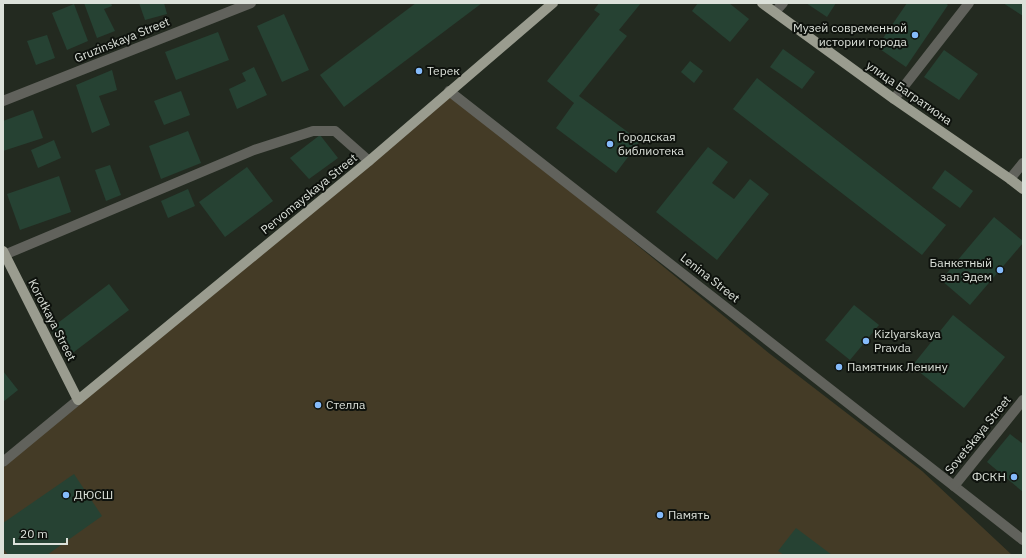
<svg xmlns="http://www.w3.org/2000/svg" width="1026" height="558" font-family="'IBM Plex Sans',sans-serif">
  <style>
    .green { fill: #443b26 }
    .building { fill: #264233 }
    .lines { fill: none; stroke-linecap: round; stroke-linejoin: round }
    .minor { stroke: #61625c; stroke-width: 10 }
    .major { stroke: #9a9c8f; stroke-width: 10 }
    .poi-dot { fill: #85bbfb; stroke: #0e120d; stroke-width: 1.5 }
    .labels { text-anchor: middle; stroke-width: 4; stroke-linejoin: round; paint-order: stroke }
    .poi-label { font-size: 12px; fill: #dce1da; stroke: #0e120d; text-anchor: start }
    .street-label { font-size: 12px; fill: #dce1da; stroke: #0e120d }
  </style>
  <rect width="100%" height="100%" fill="#232a20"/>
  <!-- green -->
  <polygon class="green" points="449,91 770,354 922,471 1012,555 3,555 3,468 78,400"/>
  <!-- building -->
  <g class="building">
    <polygon points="84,3 111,3 112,6 104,9 115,31 97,38"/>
    <polygon points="139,3 164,3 167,14 145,20"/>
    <polygon points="416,3 482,3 344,107 320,75"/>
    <polygon points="599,3 641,3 619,30 627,36 579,96 640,141 616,173 556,128 574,103 547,81 600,14 594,10"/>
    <polygon points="698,3 729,3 749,19 730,42 692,11"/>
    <polygon points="806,3 836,3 827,17"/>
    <polygon points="907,3 945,3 948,5 906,67 877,47"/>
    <polygon points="1003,3 1023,3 1023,16"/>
    <polygon points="74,4 88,41 67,50 52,13"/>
    <polygon points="284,14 309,70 282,82 257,26"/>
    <polygon points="218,32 229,60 176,80 165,52"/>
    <polygon points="47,35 55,58 36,65 27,41"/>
    <polygon points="783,49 815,72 802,89 770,67"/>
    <polygon points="944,50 978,74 959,100 924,77"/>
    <polygon points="690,61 703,71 694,83 681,72"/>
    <polygon points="254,67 267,95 237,109 229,89 246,81 242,73"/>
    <polygon points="112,70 117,90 99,96 110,125 92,133 76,85"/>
    <polygon points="757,78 946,225 922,255 733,109"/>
    <polygon points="181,91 190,115 164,125 154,101"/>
    <polygon points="33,110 43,138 3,151 3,121"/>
    <polygon points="188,131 201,163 161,179 149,146"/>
    <polygon points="320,135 338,158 309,179 290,158"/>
    <polygon points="54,140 61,158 38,168 31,150"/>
    <polygon points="708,147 728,162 712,183 734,199 750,179 769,194 717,260 656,212"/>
    <polygon points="110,165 121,195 106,201 95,170"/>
    <polygon points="247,167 273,201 225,237 199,202"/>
    <polygon points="945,170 973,191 960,208 932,188"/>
    <polygon points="59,176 71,212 20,230 7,194"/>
    <polygon points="188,189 195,206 168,218 161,201"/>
    <polygon points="994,217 1023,241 1023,243 970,305 941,280"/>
    <polygon points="109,284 129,310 70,355 50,329"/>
    <polygon points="854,305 879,325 850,360 825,340"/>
    <polygon points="953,315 1005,357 964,408 912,366"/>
    <polygon points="3,371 18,390 3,402"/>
    <polygon points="1010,434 1023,444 1023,492 987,462"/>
    <polygon points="74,474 102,516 47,555 8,555 3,548 3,523"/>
    <polygon points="796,528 832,555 784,555 778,551"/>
  </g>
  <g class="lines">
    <!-- minor -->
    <g class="minor">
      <polyline points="775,12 783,3"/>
      <polyline points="449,91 1023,540"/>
      <polyline points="894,99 969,3"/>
      <polyline points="3,101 251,3"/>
      <polyline points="1010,179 1023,163"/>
      <polyline points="4,255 254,150 313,131 335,131 369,161"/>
      <polyline points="3,462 78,400"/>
      <polyline points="954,486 1023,400"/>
    </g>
    <!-- major -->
    <g class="major">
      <polyline points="762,3 894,99 1010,179 1023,189"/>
      <polyline points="3,251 78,400 369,161 553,3"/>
    </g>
  </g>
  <!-- markers -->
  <g class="poi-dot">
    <circle cx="915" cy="35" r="4"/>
    <circle cx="419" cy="71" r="4"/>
    <circle cx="610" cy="144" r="4"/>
    <circle cx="1000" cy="270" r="4"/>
    <circle cx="866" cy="341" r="4"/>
    <circle cx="839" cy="367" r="4"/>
    <circle cx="318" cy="405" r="4"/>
    <circle cx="1014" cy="477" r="4"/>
    <circle cx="66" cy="495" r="4"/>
    <circle cx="660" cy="515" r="4"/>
  </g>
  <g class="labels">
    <!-- poi labels -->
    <g class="poi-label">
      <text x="907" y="32" text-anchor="end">Музей современной<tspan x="907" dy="14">истории города</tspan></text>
      <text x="427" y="75">Терек</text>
      <text x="618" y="141">Городская<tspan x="618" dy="14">библиотека</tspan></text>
      <text x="992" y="267" text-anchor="end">Банкетный<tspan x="992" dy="14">зал Эдем</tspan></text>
      <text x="874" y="338">Kizlyarskaya<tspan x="874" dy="14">Pravda</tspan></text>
      <text x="847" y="371">Памятник Ленину</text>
      <text x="326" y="409">Стелла</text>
      <text x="1006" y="481" text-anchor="end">ФСКН</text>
      <text x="74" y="499">ДЮСШ</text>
      <text x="668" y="519">Память</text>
    </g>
    <!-- street labels -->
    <g class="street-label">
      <text transform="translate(122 40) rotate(-22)" y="4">Gruzinskaya Street</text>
      <text transform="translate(909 93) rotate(35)" y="4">улица Багратиона</text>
      <text transform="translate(309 194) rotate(-39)" y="4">Pervomayskaya Street</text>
      <text transform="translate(710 278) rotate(38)" y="4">Lenina Street</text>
      <text transform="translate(52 320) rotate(63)" y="4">Korotkaya Street</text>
      <text transform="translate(978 435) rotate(-51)" y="4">Sovetskaya Street</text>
    </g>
  </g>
  <!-- border -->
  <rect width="1026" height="558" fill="none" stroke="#dce1da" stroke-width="8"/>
  <!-- scale -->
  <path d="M14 538v6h53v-6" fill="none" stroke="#dce1da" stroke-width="2"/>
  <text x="20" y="538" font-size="12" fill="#dce1da" stroke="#0e120d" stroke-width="3" paint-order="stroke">20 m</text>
</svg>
